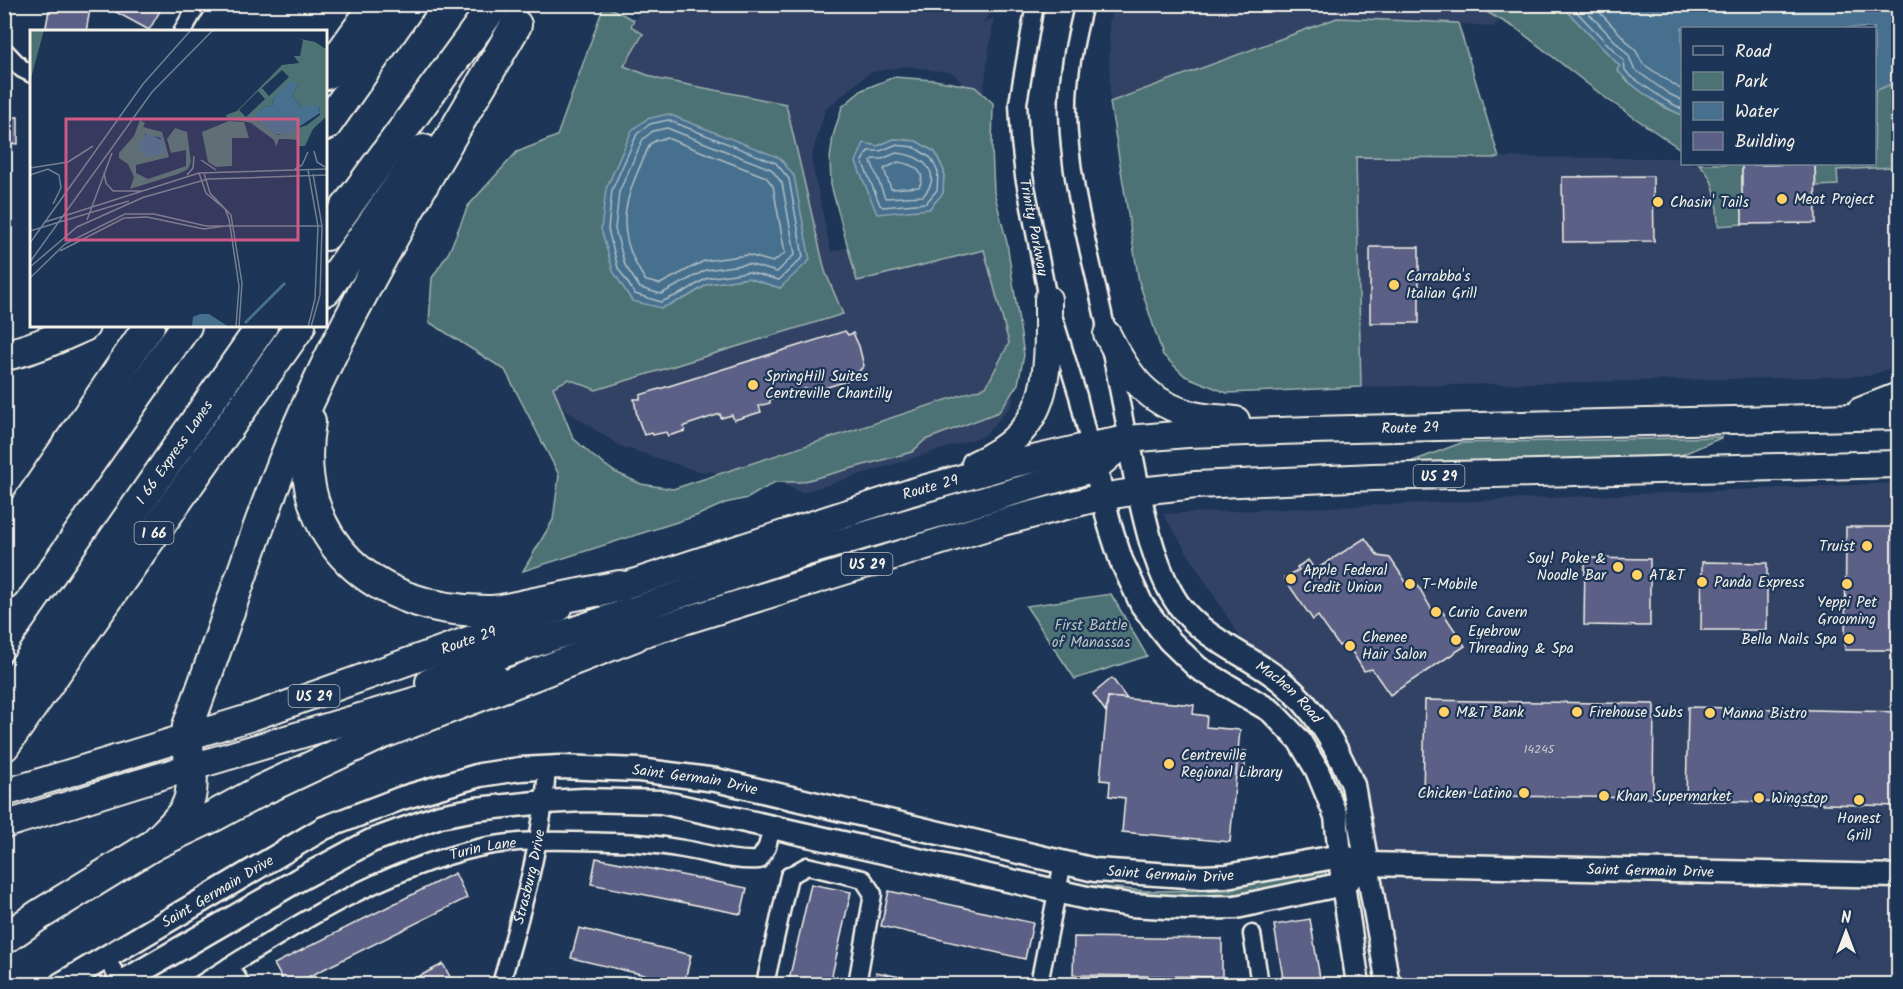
<svg xmlns="http://www.w3.org/2000/svg" width="1903" height="989" font-family="Kalam,sans-serif">
  <style>
    .built { fill: #304265 }
    .green { fill: #4d7274; stroke: #a0b2ae; stroke-width: 1.5; fill-rule: evenodd }
    .water { fill: #46708e; stroke: #8ca4b2; stroke-width: 1.5 }
    .lines { fill: none; stroke-linecap: round; stroke-linejoin: round }
    .shore { stroke: #aebdc4; stroke-width: 1.5 }
    .building { fill: #5c6086; stroke: #f4f1e8; stroke-width: 1.5 }
    .street-casing { stroke: #f4f1e8; stroke-width: 21 }
    .secondary-casing { stroke: #f4f1e8; stroke-width: 27 }
    .primary-casing { stroke: #f4f1e8; stroke-width: 30 }
    .highway-casing { stroke: #f4f1e8; stroke-width: 34 }
    .street { stroke: #1d3557; stroke-width: 16 }
    .secondary { stroke: #1d3557; stroke-width: 22 }
    .primary { stroke: #1d3557; stroke-width: 26 }
    .highway { stroke: #1d3557; stroke-width: 30 }
    .poi-dot { fill: #ffd166; stroke: #1d3557; stroke-width: 2 }
    .labels { text-anchor: middle; stroke-width: 4.5; stroke-linejoin: round; paint-order: stroke }
    .number-label { font-size: 12px; fill: #cecdd0 }
    .shield { fill: #1d3557; stroke: #b4b9bc; stroke-width: 1.5 }
    .shield-label { font-size: 14px; font-weight: bold; fill: #f4f1e8 }
    .poi-label { font-size: 15px; fill: #f4f1e8; stroke: #1d3557; text-anchor: start }
    .street-label { font-size: 15px; fill: #f4f1e8; stroke: #1d3557 }
    .park-label { font-size: 15px; fill: #bac5bf; stroke: #1d3557 }
    .inset-river { fill: none; stroke: #46708e; stroke-width: 3 }
    .inset-road { fill: none; stroke: #738091; stroke-width: 1.5 }
    .view { fill: #d15985; fill-opacity: 0.15; stroke: #d15985; stroke-width: 3 }
    .inset-edge { fill: none; stroke: #f4f1e8; stroke-width: 3 }
  </style>
  <rect width="100%" height="100%" fill="#1d3557"/>
  <filter id="ink" filterUnits="userSpaceOnUse"><feTurbulence type="fractalNoise" baseFrequency=".0167" numOctaves="2"/><feDisplacementMap in="SourceGraphic" scale="12" xChannelSelector="R" yChannelSelector="G"/><feConvolveMatrix kernelMatrix="1 2 1 2 8 2 1 2 1" color-interpolation-filters="sRGB"/></filter>
  <g filter="url(#ink)">
    <!-- built -->
    <g class="built">
      <polygon points="645,5 998,5 981,24 994,18 983,93 971,93 953,73 905,66 869,73 825,110 811,159 831,252 992,203 1022,344 1012,405 984,436 801,493 769,476 697,471 620,446 564,409 535,369 784,152 789,110 593,72 609,60"/>
      <polygon points="1113,5 1514,5 1493,27 1458,23 1337,18 1110,102 1109,24"/>
      <polygon points="1356,157 1682,158 1682,164 1874,164 1898,159 1898,366 1868,376 1361,387"/>
      <polygon points="1898,483 1898,861 1399,864 1898,876 1898,984 1377,984 1367,864 1326,732 1258,666 1163,514"/>
    </g>
    <!-- green -->
    <g class="green">
      <path d="M604,5L634,20L631,26L643,34L624,66L658,79L786,104L825,271L843,314L596,390L569,379L553,387L573,438L593,456L615,472L641,484L673,489L986,387L1009,343L984,250L857,281L831,185L830,159L833,136L842,107L862,90L894,77L934,80L975,87L993,103L992,149L994,192L1007,243L1024,355L1018,384L999,412L925,440L912,452L801,482H775L748,498L725,503L696,516L523,571L553,520L559,475L505,370L429,322L432,278L449,252L468,206L517,152L557,136ZM894,139L916,141L935,152L944,171L943,193L929,209L864,144L878,146ZM794,176L780,288L748,278L708,284L687,297L661,308Z"/>
      <polygon points="1474,5 1561,5 1620,66 1625,79 1662,106 1682,115 1682,150 1607,99 1517,29"/>
      <polygon points="1337,18 1458,23 1499,158 1356,157 1361,387 1227,393 1185,376 1163,355 1139,282 1110,102"/>
      <path d="M1898,81V179L1894,180L1892,167L1837,170L1838,185L1816,186L1815,164L1742,165V224L1718,226C1717,203 1717,180 1699,164H1874L1875,91Z"/>
      <polygon points="1723,437 1672,459 1405,464 1461,443"/>
      <polygon points="1111,594 1147,656 1075,679 1026,606"/>
      <path d="M1310,868H1323L1326,871V878C1266,891 1213,900 1151,897C1128,896 1104,891 1082,888L1081,885H1085L1146,891L1230,890Z"/>
    </g>
    <!-- water -->
    <g class="water">
      <path d="M1561,5H1898V81L1875,91L1874,28H1682V115C1658,104 1635,90 1617,70L1620,66Z"/>
      <polygon points="668,114 780,158 794,176 810,260 780,288 748,278 708,284 687,297 662,308 632,301 613,271 601,229 606,189 632,130 647,119"/>
      <polygon points="894,139 916,141 935,152 944,171 943,193 929,209 877,214 856,162 864,143 878,146"/>
    </g>
    <g class="lines">
      <!-- shore -->
      <g class="shore">
        <polyline points="1569,4 1624,61 1625,70 1629,75 1665,100 1682,109"/>
        <polyline points="1580,4 1629,56 1634,69 1669,94 1682,100"/>
        <polyline points="1592,4 1636,51 1643,64 1682,90"/>
        <polygon points="668,120 776,163 789,179 803,257 779,280 748,272 707,278 684,292 661,302 635,294 618,268 608,229 612,190 637,134 650,124"/>
        <polygon points="667,128 771,169 782,183 795,254 777,272 748,264 706,270 661,294 640,288 625,265 615,229 619,192 643,139 653,131"/>
        <path d="M667,138L766,177L773,186L785,253L773,262L748,255L704,261L660,284L646,281C610,228 626,197 650,144L657,140Z"/>
        <polygon points="895,145 914,147 931,158 938,172 937,190 926,203 883,207 880,205 862,161 868,151 880,151"/>
        <path d="M896,153C920,154 945,172 923,196L885,198L871,161L873,159H882Z"/>
        <path d="M898,162C912,164 928,171 919,187L891,189L884,169Z"/>
      </g>
    </g>
    <!-- building -->
    <g class="building">
      <polygon points="47,4 65,4 90,9 86,32 45,32 50,5"/>
      <polygon points="118,4 164,4 149,30 114,11"/>
      <polygon points="4,117 18,117 18,144 4,143"/>
      <polygon points="1815,164 1816,223 1742,224 1742,165"/>
      <polygon points="1653,176 1654,241 1563,242 1562,177"/>
      <rect x="1370" y="247" width="49" height="76"/>
      <polygon points="845,331 848,335 853,333 859,346 864,366 858,372 846,376 847,381 808,393 806,389 770,399 770,403 759,406 761,412 734,420 732,415 721,418 720,414 684,426 685,431 668,436 666,432 653,435 652,433 644,435 637,416 634,399 640,399 640,395"/>
      <polygon points="1846,527 1898,527 1898,650 1845,650"/>
      <polygon points="1365,538 1378,556 1390,558 1406,582 1417,584 1432,610 1442,611 1465,646 1390,695 1372,669 1364,671 1346,642 1339,646 1318,616 1313,620 1284,578 1299,570 1297,567 1308,560 1315,570"/>
      <polygon points="1585,558 1650,559 1650,626 1584,625"/>
      <polygon points="1702,562 1767,563 1767,630 1701,630"/>
      <polygon points="1112,678 1127,699 1108,697 1106,712 1093,694"/>
      <polygon points="1108,697 1194,705 1193,714 1207,716 1206,727 1240,730 1230,842 1122,832 1125,798 1109,796 1110,781 1100,780"/>
      <polygon points="1425,700 1654,704 1653,798 1423,795"/>
      <polygon points="1688,707 1898,712 1898,806 1686,800"/>
      <polygon points="1238,751 1246,751 1244,778 1236,777"/>
      <polygon points="596,858 747,888 741,914 591,884"/>
      <polygon points="455,873 467,898 294,984 285,984 274,964"/>
      <polygon points="811,884 851,892 830,984 788,984"/>
      <polygon points="889,891 1033,923 1025,959 881,926"/>
      <polygon points="1310,919 1321,984 1284,984 1274,925"/>
      <polygon points="579,928 691,955 684,984 571,958"/>
      <polygon points="1074,937 1222,939 1222,977 1073,975"/>
      <polygon points="443,964 454,984 404,984"/>
      <polygon points="876,972 934,984 874,984"/>
    </g>
    <g class="lines">
      <!-- street casing -->
      <g class="street-casing">
        <g id="street">
          <path id="s1" d="M1035,4L1018,103L1020,141L1024,176L1048,299L1078,396L1090,446"/>
          <path d="M1084,4C1075,39 1067,76 1068,112C1069,178 1087,241 1101,305C1111,349 1119,394 1128,439"/>
          <polyline points="182,32 198,4"/>
          <polyline points="4,50 22,69 32,74"/>
          <polyline points="1252,934 1260,984"/>
          <polyline points="105,958 123,984"/>
          <polyline points="229,966 241,984"/>
          <path id="s2" d="M201,984C287,930 377,871 478,848C523,838 569,841 615,842C637,842 660,845 683,849C708,853 733,862 759,860L767,847L772,827"/>
          <path id="s3" d="M501,984C521,913 543,842 547,768"/>
          <polyline points="765,984 789,876 807,866 863,879 873,894 857,984"/>
          <polyline points="1039,984 1063,862"/>
        </g>
      </g>
      <!-- secondary casing -->
      <g class="secondary-casing">
        <g id="secondary">
          <path id="s4" d="M1128,439C1138,487 1150,564 1178,604C1203,639 1249,655 1281,681C1315,708 1336,745 1353,785L1388,984"/>
          <polyline points="1091,450 1110,526 1121,560 1142,605 1169,640 1198,668 1271,711 1299,740 1317,770 1336,816 1343,884 1358,984"/>
          <path id="s5" d="M61,984L324,828L402,798L480,775L520,769L560,767L639,770L716,780L1095,870L1202,877L1226,876L1341,856L1367,864L1898,876"/>
          <polyline points="119,984 298,880 371,841 440,816 476,809 545,802 584,800 661,802 1087,898 1130,905 1185,908 1236,907 1343,884 1367,864"/>
        </g>
      </g>
      <!-- primary casing -->
      <g class="primary-casing">
        <g id="primary">
          <path d="M1107,334C1128,375 1146,403 1194,415C1207,418 1222,418 1236,420"/>
          <polyline points="1860,411 1898,396"/>
          <path d="M975,464C1053,429 1048,373 1048,299"/>
          <path id="s6" d="M602,593L912,492L1012,464L1090,446L1128,439L1187,434L1311,430L1898,416"/>
          <polyline points="616,642 1003,522 1101,497 1139,491 1196,485 1373,477 1898,464"/>
          <polyline points="429,682 467,666 807,552 1095,468 1128,440"/>
          <path id="s7" d="M4,793L252,717L559,608"/>
          <polyline points="4,825 138,783 495,677"/>
        </g>
      </g>
      <!-- highway casing -->
      <g class="highway-casing">
        <g id="highway">
          <polyline points="326,74 376,4"/>
          <polyline points="326,125 411,4"/>
          <polyline points="326,235 495,4"/>
          <polyline points="326,290 424,150"/>
          <path d="M4,355C32,350 59,337 84,326"/>
          <path d="M310,421C290,541 375,612 490,611C503,611 517,606 530,604C560,598 590,592 620,586"/>
          <polyline points="4,538 149,326"/>
          <polyline points="4,585 186,326"/>
          <path id="s8" d="M4,697L262,326"/>
          <polyline points="4,746 300,326"/>
          <path d="M153,845C179,818 196,809 191,768C189,753 186,740 188,726C232,610 266,490 320,378C378,256 449,141 516,25"/>
          <polyline points="4,939 39,915 153,845 212,817 262,790 381,734 635,636"/>
        </g>
      </g>
      <!-- street -->
      <use href="#street" class="street"/>
      <!-- secondary -->
      <use href="#secondary" class="secondary"/>
      <!-- primary -->
      <use href="#primary" class="primary"/>
      <!-- highway -->
      <use href="#highway" class="highway"/>
    </g>
  </g>
  <!-- markers -->
  <g class="poi-dot">
    <circle cx="1782" cy="199" r="6"/>
    <circle cx="1658" cy="202" r="6"/>
    <circle cx="1394" cy="285" r="6"/>
    <circle cx="753" cy="385" r="6"/>
    <circle cx="1867" cy="546" r="6"/>
    <circle cx="1618" cy="567" r="6"/>
    <circle cx="1637" cy="575" r="6"/>
    <circle cx="1291" cy="579" r="6"/>
    <circle cx="1702" cy="582" r="6"/>
    <circle cx="1410" cy="584" r="6"/>
    <circle cx="1847" cy="584" r="6"/>
    <circle cx="1436" cy="612" r="6"/>
    <circle cx="1849" cy="639" r="6"/>
    <circle cx="1456" cy="640" r="6"/>
    <circle cx="1350" cy="646" r="6"/>
    <circle cx="1444" cy="712" r="6"/>
    <circle cx="1577" cy="712" r="6"/>
    <circle cx="1710" cy="713" r="6"/>
    <circle cx="1169" cy="764" r="6"/>
    <circle cx="1524" cy="793" r="6"/>
    <circle cx="1604" cy="796" r="6"/>
    <circle cx="1759" cy="798" r="6"/>
    <circle cx="1859" cy="800" r="6"/>
  </g>
  <g class="labels">
    <!-- number labels -->
    <g class="number-label">
      <text x="1539" y="753">14245</text>
    </g>
    <!-- shield labels -->
    <g class="shield">
      <rect x="1413.5" y="465" width="51" height="22" rx="4.5"/>
      <rect x="134.5" y="522" width="39" height="22" rx="4.5"/>
      <rect x="841.5" y="553" width="51" height="22" rx="4.5"/>
      <rect x="288.5" y="685" width="51" height="22" rx="4.5"/>
    </g>
    <g class="shield-label">
      <text x="1439" y="481">US 29</text>
      <text x="154" y="538">I 66</text>
      <text x="867" y="569">US 29</text>
      <text x="314" y="701">US 29</text>
    </g>
    <!-- poi labels -->
    <g class="poi-label">
      <text x="1794" y="204">Meat Project</text>
      <text x="1670" y="207">Chasin' Tails</text>
      <text x="1406" y="281">Carrabba's<tspan x="1406" dy="17">Italian Grill</tspan></text>
      <text x="765" y="381">SpringHill Suites<tspan x="765" dy="17">Centreville Chantilly</tspan></text>
      <text x="1855" y="551" text-anchor="end">Truist</text>
      <text x="1606" y="563" text-anchor="end">Soy! Poke &amp;<tspan x="1606" dy="17">Noodle Bar</tspan></text>
      <text x="1303" y="575">Apple Federal<tspan x="1303" dy="17">Credit Union</tspan></text>
      <text x="1649" y="580">AT&amp;T</text>
      <text x="1714" y="587">Panda Express</text>
      <text x="1422" y="589">T-Mobile</text>
      <text x="1847" y="607" text-anchor="middle">Yeppi Pet<tspan x="1847" dy="17">Grooming</tspan></text>
      <text x="1448" y="617">Curio Cavern</text>
      <text x="1468" y="636">Eyebrow<tspan x="1468" dy="17">Threading &amp; Spa</tspan></text>
      <text x="1362" y="642">Chenee<tspan x="1362" dy="17">Hair Salon</tspan></text>
      <text x="1837" y="644" text-anchor="end">Bella Nails Spa</text>
      <text x="1456" y="717">M&amp;T Bank</text>
      <text x="1589" y="717">Firehouse Subs</text>
      <text x="1722" y="718">Manna Bistro</text>
      <text x="1181" y="760">Centreville<tspan x="1181" dy="17">Regional Library</tspan></text>
      <text x="1512" y="798" text-anchor="end">Chicken Latino</text>
      <text x="1616" y="801">Khan Supermarket</text>
      <text x="1771" y="803">Wingstop</text>
      <text x="1859" y="823" text-anchor="middle">Honest<tspan x="1859" dy="17">Grill</tspan></text>
    </g>
    <!-- street labels -->
    <g class="street-label">
      <text dy="5" stroke="none"><textPath href="#s1" startOffset="226">Trinity Parkway</textPath></text>
      <text dy="5" stroke="none"><textPath href="#s6" startOffset="831">Route 29</textPath></text>
      <text dy="5" stroke="none"><textPath href="#s8" startOffset="298">I 66 Express Lanes</textPath></text>
      <text dy="5" stroke="none"><textPath href="#s6" startOffset="345">Route 29</textPath></text>
      <text dy="5" stroke="none"><textPath href="#s7" startOffset="489">Route 29</textPath></text>
      <text dy="5" stroke="none"><textPath href="#s4" startOffset="316">Machen Road</textPath></text>
      <text dy="5" stroke="none"><textPath href="#s5" startOffset="687">Saint Germain Drive</textPath></text>
      <text dy="5" stroke="none"><textPath href="#s2" startOffset="315">Turin Lane</textPath></text>
      <text dy="5" stroke="none"><textPath href="#s5" startOffset="1656">Saint Germain Drive</textPath></text>
      <text dy="5" stroke="none"><textPath href="#s5" startOffset="1173">Saint Germain Drive</textPath></text>
      <text dy="5" stroke="none"><textPath href="#s3" startOffset="111">Strasburg Drive</textPath></text>
      <text dy="5" stroke="none"><textPath href="#s5" startOffset="182">Saint Germain Drive</textPath></text>
    </g>
    <!-- park labels -->
    <g class="park-label">
      <text x="1091" y="630">First Battle<tspan x="1091" dy="17">of Manassas</tspan></text>
    </g>
  </g>
  <!-- overview -->
  <g transform="translate(30 30)">
    <rect width="297" height="297" fill="#1d3557"/>
    <path d="M0,0H14L0,52ZM266,8L285,12L296,19L297,86L283,99L275,116H268L267,110L257,109H249L246,117L244,110L221,93L197,88L196,85L207,81L252,35L269,33L264,26H270L273,10ZM252,40L259,47L239,66L232,58ZM268,55L262,66L272,77H289L290,85L277,95L248,105L225,86L234,77L242,76L244,68ZM228,61L235,69L216,87L209,80ZM110,90L115,93L113,97L132,102L139,127L106,135V143L118,149L156,136V120L141,123L137,109L145,98L157,102L161,132L158,139L148,144L100,159L104,147L98,134L89,128V123L104,106ZM115,104L131,108L128,123L123,124ZM199,91L214,92L219,108H202V136L186,137L178,132L172,102Z" fill="#4d7274" fill-rule="evenodd"/>
    <path d="M261,51L268,55L262,66L272,77L288,75L290,83L258,104H245L224,86L234,77L242,76L245,66ZM118,103L133,111L135,121L131,124L117,127L111,122L110,112ZM170,284H179L199,297H162L163,287Z" fill="#46708e"/>
    <path class="inset-river" d="M215,293L255,253"/>
    <path class="inset-road" d="M284,121L287,132L295,137M171,130L186,140M0,138L38,132L63,116M265,139L272,135L278,122M74,142L76,153L83,161H112M169,143L176,163L195,179L199,189L209,256L206,297M174,143L180,163L201,185L212,253L209,297M0,145L18,139L29,145L31,158L23,174M157,145L163,138L164,126M111,168L178,149L297,145M57,190L82,123M15,192L169,143L297,139M0,201L99,171M0,213L113,54L161,0M30,221L94,188L117,187L174,199L202,195M0,232L122,62L183,0M0,237L47,197L114,167M0,248L35,214L95,184H124L176,196H292M278,297L285,269L288,196L278,140M281,297L290,265L292,196L283,144"/>
    <path class="view" d="M36,89H268V210H36Z"/>
    <rect width="297" height="297" class="inset-edge"/>
  </g>
  <!-- margin -->
  <rect width="1903" height="989" fill="none" stroke="#1d3557" stroke-width="24"/>
  <rect x="12" y="12" width="1879" height="965" fill="none" stroke="#f4f1e8" stroke-width="2" filter="url(#ink)"/>
  <!-- legend -->
  <rect x="1681" y="27" width="195" height="138" fill="#1d3557" stroke="#738091" stroke-width="1.5"/>
  <rect x="1693" y="46" width="30" height="9" fill="#1d3557" stroke="#738091" stroke-width="1.5"/>
  <text x="1735" y="57" font-size="18" fill="#f4f1e8">Road</text>
  <rect x="1693" y="72" width="30" height="18" fill="#4d7274" stroke="#738091" stroke-width="1.5"/>
  <text x="1735" y="87" font-size="18" fill="#f4f1e8">Park</text>
  <rect x="1693" y="102" width="30" height="18" fill="#46708e" stroke="#738091" stroke-width="1.5"/>
  <text x="1735" y="117" font-size="18" fill="#f4f1e8">Water</text>
  <rect x="1693" y="132" width="30" height="18" fill="#5c6086" stroke="#738091" stroke-width="1.5"/>
  <text x="1735" y="147" font-size="18" fill="#f4f1e8">Building</text>
  <!-- north arrow -->
  <g transform="translate(1846 932)" stroke="#1d3557" stroke-width="4.5" paint-order="stroke">
  <path d="M0-4.5L10 22L0 15L-10 22Z" fill="#f4f1e8"/>
  <text y="-9" font-size="16" font-weight="bold" text-anchor="middle" fill="#f4f1e8">N</text>
  </g>
</svg>
